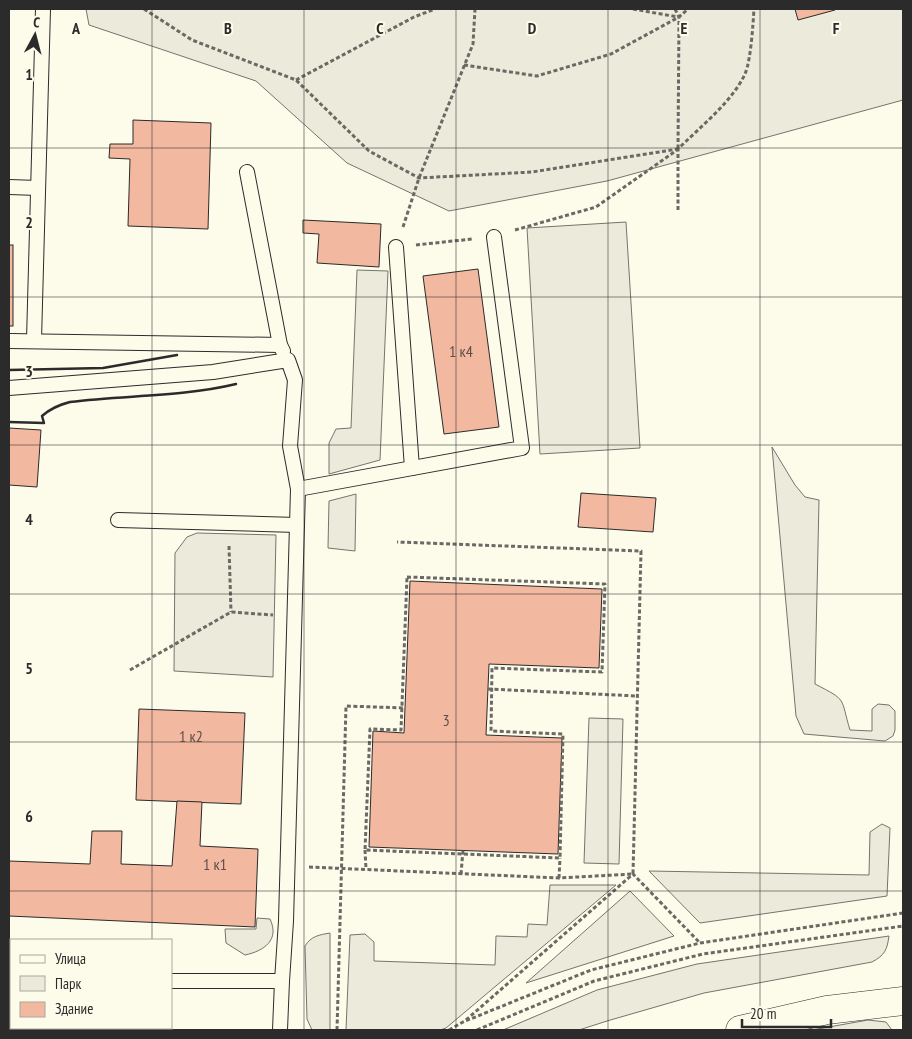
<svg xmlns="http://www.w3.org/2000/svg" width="912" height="1039" font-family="'PT Sans Narrow',sans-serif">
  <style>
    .green { fill: #ecebdb; stroke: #74746e }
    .building { fill: #f2b8a0; stroke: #2b2b2b }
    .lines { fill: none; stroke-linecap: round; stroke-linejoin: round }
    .lane-casing { stroke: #2b2b2b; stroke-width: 16 }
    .secondary-casing { stroke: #2b2b2b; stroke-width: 29 }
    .path { stroke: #6a6964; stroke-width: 3; stroke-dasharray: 4 2.5; stroke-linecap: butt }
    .lane { stroke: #fdfbea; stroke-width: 14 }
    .secondary { stroke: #fdfbea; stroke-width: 28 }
    .wall { stroke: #2b2b2b; stroke-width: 2.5 }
    .grid { fill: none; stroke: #2b2b2b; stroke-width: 1; stroke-opacity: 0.55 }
    .labels { text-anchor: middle; stroke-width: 4; stroke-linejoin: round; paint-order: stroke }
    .number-label { font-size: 16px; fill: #5d4e48 }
    .grid-label { font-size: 16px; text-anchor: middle; font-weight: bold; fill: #2b2b2b; stroke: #fdfbea; stroke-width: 4; stroke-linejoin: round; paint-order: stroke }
  </style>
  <rect width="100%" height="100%" fill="#fdfbea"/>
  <!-- green -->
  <g class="green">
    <polygon points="86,9 903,9 903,100 607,181 449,211 347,163 256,81 89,25"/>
    <polygon points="626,222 640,448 540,454 527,228"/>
    <polygon points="357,270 388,271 380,460 329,474 329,443 336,429 351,428"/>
    <path d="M772,447L795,485L805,497L819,500L815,684C848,701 840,697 850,730L872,731V709L878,704L889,705L895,711V730L893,736L885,741L804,734L796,716Z"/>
    <polygon points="356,494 355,551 328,548 329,501"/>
    <polygon points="197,533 276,535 273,677 174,671 175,553 187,537"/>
    <polygon points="589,718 623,719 619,864 584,863"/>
    <polygon points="882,824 890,828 887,896 700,923 649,871 869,875 870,832"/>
    <polygon points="550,885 616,885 446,1028 440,1030 346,1030 350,935 365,934 374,942 374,961 495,965 496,936 527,937 528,924 547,925"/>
    <polygon points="630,891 674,936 526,983"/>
    <path d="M257,918L270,919C280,940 264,951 245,955L226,943L225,929H256Z"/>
    <path d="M330,933V1030H312L307,1019L305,946C311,936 319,935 330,933Z"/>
    <path d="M889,936C887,950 885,955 872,962L704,993L607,1021L579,1030H503L597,990L697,964Z"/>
    <polygon points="868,1020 886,1022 892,1030 812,1030"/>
  </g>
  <!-- building -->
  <g class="building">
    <polygon points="795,9 835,9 835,10 798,20"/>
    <polygon points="133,120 211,123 208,229 128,226 130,159 109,158 110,144 133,144"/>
    <polygon points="303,220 381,224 379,267 317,263 319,234 303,233"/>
    <rect x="9" y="245" width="4" height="81"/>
    <polygon points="478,269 499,427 444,434 423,276"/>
    <polygon points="9,428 41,430 37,487 9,485"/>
    <polygon points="581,493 656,498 653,532 578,527"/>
    <polygon points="410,581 602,589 599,668 489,664 486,735 562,738 558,854 369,847 373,731 404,733"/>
    <polygon points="139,709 245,713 241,804 136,800"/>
    <polygon points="177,801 202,802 200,846 258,849 255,927 9,916 9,861 90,864 92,831 122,831 121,864 172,866"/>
  </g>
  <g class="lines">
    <!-- lane casing -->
    <g class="lane-casing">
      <g id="lane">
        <polyline points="247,172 280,345 283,351"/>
        <polyline points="9,187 38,188"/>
        <polyline points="396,247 412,468"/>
        <polyline points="34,340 43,9"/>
        <polyline points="9,341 280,345"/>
        <polyline points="9,388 213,372 288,360 295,380 290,446 298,489 286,921 282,981 280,1030"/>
        <polyline points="298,489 522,448 494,237"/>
        <polyline points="118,520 297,525"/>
        <polyline points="171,981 282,981"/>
        <polyline points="17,1030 22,1028"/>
      </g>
    </g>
    <!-- secondary casing -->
    <g class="secondary-casing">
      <polyline id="secondary" points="740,1030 827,1010 903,1001"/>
    </g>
    <!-- path -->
    <g class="path">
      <polyline points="144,9 192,40 296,80 369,151 419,178 532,172 678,149"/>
      <polyline points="633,9 678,17"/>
      <polyline points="675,9 679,17 678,149"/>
      <polyline points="464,65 537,76 611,54 679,17 688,9"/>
      <polyline points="296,80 414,17 435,9"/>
      <path d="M678,210V149C699,128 732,102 745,74C751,60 753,24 754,9"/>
      <polyline points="403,227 419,178 473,44 475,9"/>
      <polyline points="515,230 596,207 677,150"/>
      <polyline points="416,245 472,239"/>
      <polyline points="229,546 231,612"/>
      <polygon points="407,577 605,584 602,672 492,668 491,731 563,734 560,858 365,850 370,729 401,730"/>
      <polyline points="130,670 231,612 273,615"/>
      <polyline points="488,689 637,696"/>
      <polyline points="365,850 366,869"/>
      <polyline points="309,867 559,878 633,874 641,551 397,542"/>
      <polyline points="461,874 463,850"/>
      <polyline points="559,878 560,858"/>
      <polyline points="9,996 11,995"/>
      <polyline points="466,1020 633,874 700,943"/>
      <polyline points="75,1028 77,1030"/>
      <polyline points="337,1030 346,706 405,708"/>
      <polyline points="449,1030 463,1022 591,970 700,943 903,913"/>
      <polyline points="477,1030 594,981 703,954 903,926"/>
    </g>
    <!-- lane -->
    <use href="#lane" class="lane"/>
    <!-- secondary -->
    <use href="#secondary" class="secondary"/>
    <!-- wall -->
    <g class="wall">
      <polyline points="9,370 103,368 177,355"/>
      <path d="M9,422L44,423L42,416C51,408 59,405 70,402C125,395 182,397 236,384"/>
    </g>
  </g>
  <!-- grid -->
  <path class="grid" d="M152,9V940M304,9V1030M456,9V1030M608,9V1030M760,9V1030M9,148H903M9,297H903M9,445H903M9,594H903M9,742H903M9,891H903M152,1028V1030"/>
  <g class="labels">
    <!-- number labels -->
    <g class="number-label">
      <text x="461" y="357">1 к4</text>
      <text x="446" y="726">3</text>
      <text x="191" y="742">1 к2</text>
      <text x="215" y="870">1 к1</text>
    </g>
  </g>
  <g class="grid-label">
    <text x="76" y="34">A</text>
    <text x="228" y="34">B</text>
    <text x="380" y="34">C</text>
    <text x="532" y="34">D</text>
    <text x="684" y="34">E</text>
    <text x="836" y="34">F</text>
    <text x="29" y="80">1</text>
    <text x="29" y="228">2</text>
    <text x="29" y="377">3</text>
    <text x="29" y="525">4</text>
    <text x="29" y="674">5</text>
    <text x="29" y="822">6</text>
  </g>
  <!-- border -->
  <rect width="912" height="1039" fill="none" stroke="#2b2b2b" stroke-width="20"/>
  <!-- legend -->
  <rect x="10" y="939" width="162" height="90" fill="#fdfbea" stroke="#a9a89e"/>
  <rect x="20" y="955" width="25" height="8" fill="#fdfbea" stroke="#a9a89e"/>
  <text x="55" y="964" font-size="15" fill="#2b2b2b">Улица</text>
  <rect x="20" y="976" width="25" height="15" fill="#ecebdb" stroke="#a9a89e"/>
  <text x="55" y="989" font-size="15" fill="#2b2b2b">Парк</text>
  <rect x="20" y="1002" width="25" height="15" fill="#f2b8a0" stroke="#a9a89e"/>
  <text x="55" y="1014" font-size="15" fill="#2b2b2b">Здание</text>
  <!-- north arrow -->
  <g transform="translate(35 35) rotate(7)" stroke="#fdfbea" stroke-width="4" paint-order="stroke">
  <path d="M0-4L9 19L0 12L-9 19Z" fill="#2b2b2b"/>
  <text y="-8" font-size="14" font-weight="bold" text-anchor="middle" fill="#2b2b2b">С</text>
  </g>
  <!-- scale -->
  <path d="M742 1019v8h89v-8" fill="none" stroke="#2b2b2b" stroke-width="2.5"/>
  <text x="750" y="1019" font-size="15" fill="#2b2b2b" stroke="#fdfbea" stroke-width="4" paint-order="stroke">20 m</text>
</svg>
